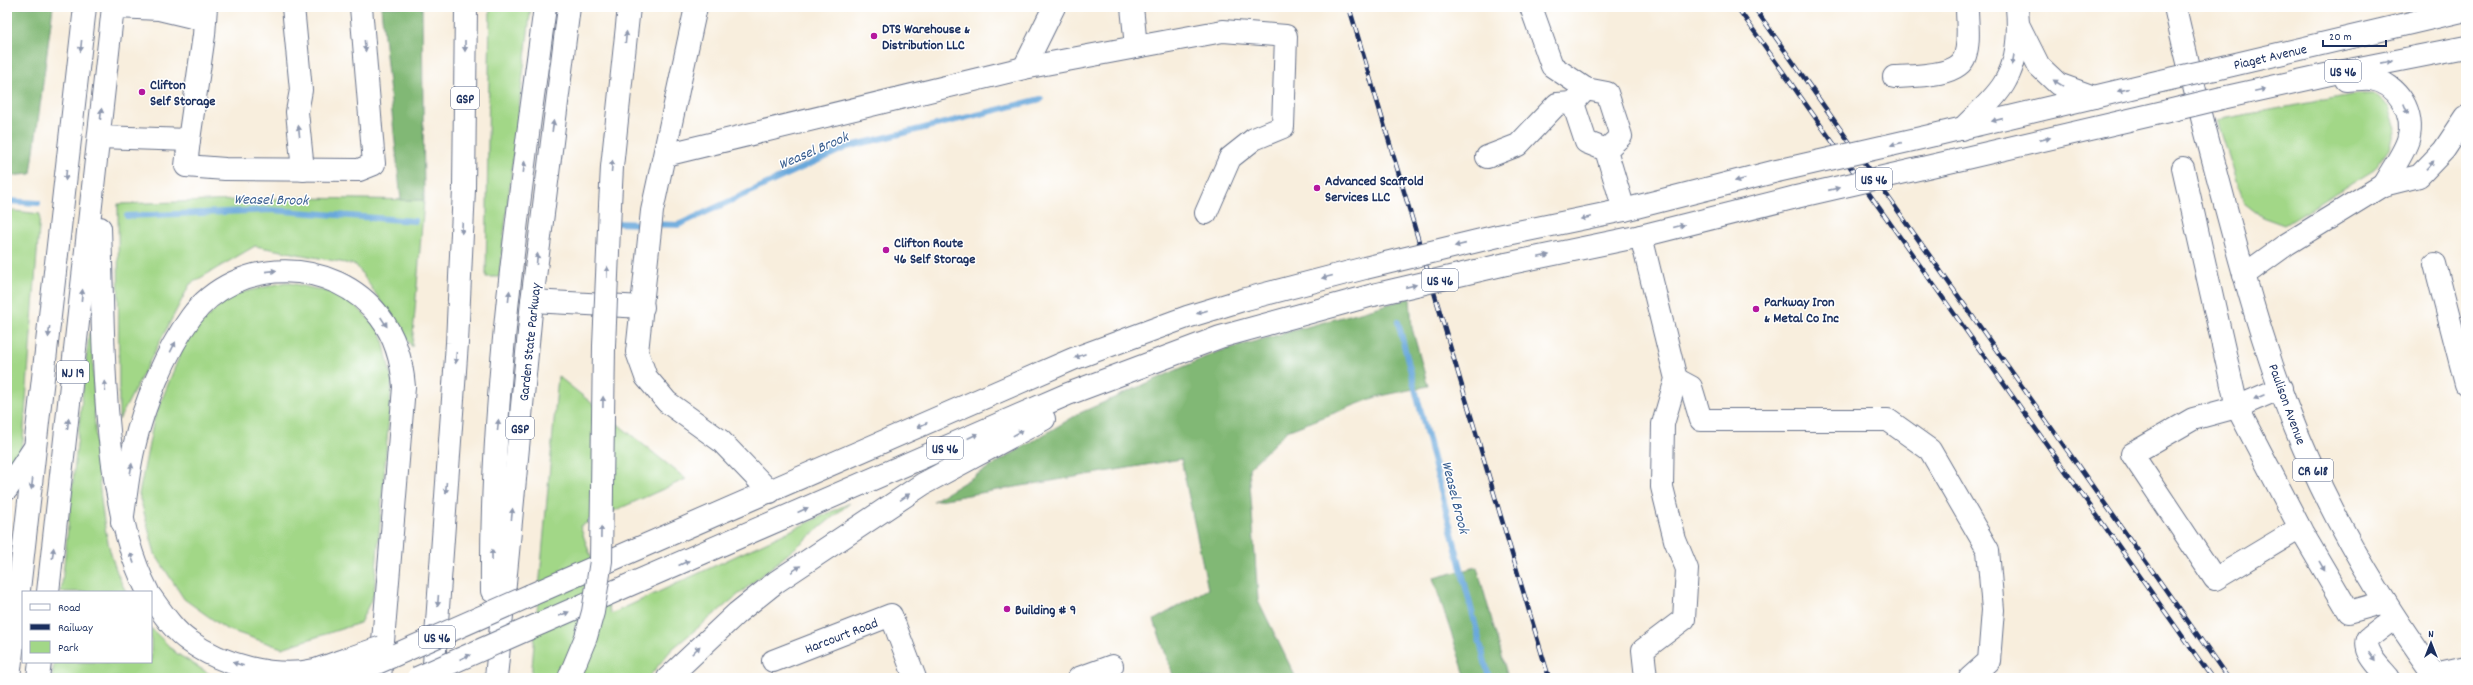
<svg xmlns="http://www.w3.org/2000/svg" width="2473" height="685" font-family="Dekko,sans-serif">
  <style>
    .green { fill: #a2d787; stroke: #5e8372 }
    .forest { fill: #81b874; stroke: #4e7469 }
    .lines { fill: none; stroke-linecap: round; stroke-linejoin: round }
    .stream { stroke: #69a8db; stroke-width: 6 }
    .minor-casing { stroke: #68728a; stroke-width: 24 }
    .major-casing { stroke: #68728a; stroke-width: 24 }
    .highway-casing { stroke: #68728a; stroke-width: 24 }
    .minor { stroke: #fff; stroke-width: 22 }
    .major { stroke: #fff; stroke-width: 22 }
    .highway { stroke: #fff; stroke-width: 22 }
    .rail-casing { stroke: #1b2f5e; stroke-width: 4.5 }
    .rail { stroke: #fff; stroke-width: 3; stroke-dasharray: 9; stroke-linecap: butt }
    .highway-bridge-casing { stroke: #68728a; stroke-width: 24; stroke-linecap: butt }
    .highway-bridge { stroke: #fff; stroke-width: 22 }
    .oneway { fill: #8d97ae }
    .poi-dot { fill: #b5179e; stroke: #fff; stroke-width: 1.5 }
    .labels { text-anchor: middle; stroke-width: 3; stroke-linejoin: round; paint-order: stroke }
    .shield { fill: #fff; stroke: #5f6d8e; stroke-width: 1 }
    .shield-label { font-size: 13px; font-weight: bold; fill: #1b2f5e }
    .poi-label { font-size: 14px; font-weight: bold; fill: #1b2f5e; stroke: #fff; text-anchor: start }
    .street-label { font-size: 14px; fill: #1b2f5e; stroke: #fff }
    .water-label { font-size: 15px; font-style: italic; fill: #3a5f90; stroke: #fff }
  </style>
  <rect width="100%" height="100%" fill="#fff"/>
  <filter id="ink" filterUnits="userSpaceOnUse"><feTurbulence type="fractalNoise" baseFrequency=".025" numOctaves="2"/><feDisplacementMap in="SourceGraphic" scale="8" xChannelSelector="R" yChannelSelector="G"/><feConvolveMatrix kernelMatrix="1 2 1 2 8 2 1 2 1" color-interpolation-filters="sRGB"/></filter>
  <filter id="wash" filterUnits="userSpaceOnUse"><feTurbulence type="fractalNoise" baseFrequency=".012" numOctaves="4" result="noise"/><feDisplacementMap in="SourceGraphic" scale="16" xChannelSelector="R" yChannelSelector="G"/><feGaussianBlur stdDeviation="0.9" result="paint"/><feColorMatrix in="noise" values="0 0 0 0 0 0 0 0 0 0 0 0 0 0 0 0 0 1.4 0 .05"/><feComposite in="paint" operator="in"/></filter>
  <g filter="url(#wash)">
    <rect width="100%" height="100%" fill="#f8eedd"/>
    <!-- green -->
    <g class="green">
      <polygon points="490,7 531,7 499,277 486,277"/>
      <polygon points="2356,94 2374,94 2389,107 2396,128 2390,148 2374,170 2284,225 2262,217 2244,203 2217,120"/>
      <polygon points="299,198 424,200 412,347 356,265 255,246 190,284 119,420 118,204"/>
      <polygon points="7,210 40,214 23,441 19,455 7,476"/>
      <polygon points="286,282 346,296 381,331 392,381 374,594 360,623 282,648 226,629 184,599 155,554 139,494 154,419 187,337 231,295"/>
      <path d="M89,333H93C93,382 94,430 99,480C103,519 107,556 126,592H61Z"/>
      <polygon points="558,376 686,479 580,526 611,614 850,503 672,649 648,678 531,678"/>
      <polygon points="151,628 176,653 216,678 52,678 54,662 151,662"/>
    </g>
    <!-- forest -->
    <g class="forest">
      <polygon points="7,7 53,7 31,174 7,176"/>
      <polygon points="381,7 422,7 424,200 401,200"/>
      <polygon points="1410,298 1412,328 1428,386 1376,397 1287,431 1249,468 1258,600 1296,678 1174,678 1154,620 1208,589 1181,459 933,501 1080,413 1217,352"/>
      <polygon points="1477,567 1508,678 1466,678 1433,578"/>
    </g>
    <g class="lines">
      <!-- stream -->
      <g class="stream">
        <polyline points="7,201 38,203"/>
        <polyline points="127,216 271,210 415,221"/>
        <polyline points="613,223 678,225 847,147 1041,99"/>
        <polyline points="1398,322 1489,678"/>
      </g>
    </g>
  </g>
  <g filter="url(#ink)">
    <g class="lines">
      <!-- minor casing -->
      <g class="minor-casing">
        <g id="minor">
          <polyline points="117,7 159,9 205,20"/>
          <polyline points="293,7 301,90 297,112 303,170"/>
          <polyline points="696,7 652,211 637,352 646,377 667,402 721,441 770,492"/>
          <polyline points="1531,7 1552,66 1586,89"/>
          <polyline points="1136,47 1223,31 1286,36 1283,127 1254,139 1230,158 1206,213"/>
          <polyline points="1024,68 1054,7"/>
          <path d="M1894,77C1912,76 1959,77 1965,56C1970,41 1967,23 1967,7"/>
          <polyline points="99,137 189,140 204,35 206,7"/>
          <polyline points="189,140 186,166 225,169 359,170 374,164 361,7"/>
          <polyline points="1606,150 1621,136 1607,93 1586,89 1573,103 1586,142 1606,150 1624,210"/>
          <polyline points="665,155 1024,68 1136,47 1132,7"/>
          <polyline points="1487,157 1518,145 1557,104 1573,103"/>
          <polyline points="2183,168 2237,407 2281,388"/>
          <polyline points="1641,236 1676,379 1663,424 1662,487 1675,540 1687,569 1684,619 1643,650 1646,678"/>
          <polyline points="2435,264 2466,384"/>
          <polyline points="532,301 643,307"/>
          <polyline points="1676,379 1691,387 1701,420 1888,420 1930,450 1988,550 1993,610 1989,661 1970,678"/>
          <polyline points="2300,528 2215,579 2132,454 2193,419 2237,407 2300,528 2302,532 2349,612 2385,602"/>
          <polyline points="773,661 891,615 915,678"/>
          <polyline points="1079,678 1112,666"/>
          <path d="M2389,678C2381,668 2363,653 2368,639L2395,618"/>
          <polyline points="2432,678 2435,675 2466,668"/>
        </g>
      </g>
      <!-- major casing -->
      <g class="major-casing">
        <path id="major" d="M2175,7C2190,76 2209,144 2227,212C2249,295 2273,380 2308,458C2342,536 2387,609 2437,678"/>
      </g>
      <!-- highway casing -->
      <g class="highway-casing">
        <g id="highway">
          <polyline points="2018,24 2039,66 2058,84 2094,97"/>
          <polyline points="2215,69 2466,10"/>
          <path d="M2346,80C2354,80 2363,78 2371,79C2398,83 2416,114 2408,140C2403,155 2391,171 2383,185"/>
          <polyline points="2222,98 2339,72 2466,47"/>
          <path d="M1962,129C1976,114 1997,98 2006,80C2018,59 2019,30 2017,7"/>
          <polyline points="1934,135 2161,81"/>
          <polyline points="1953,161 2168,111"/>
          <polyline points="610,205 612,167 629,7"/>
          <path d="M100,228C103,314 102,400 116,485C123,523 130,557 148,592"/>
          <polyline points="1498,236 1624,210 1777,171"/>
          <polyline points="1506,264 1641,236 1796,197"/>
          <polyline points="2244,275 2287,244 2383,185 2419,176 2444,150 2466,117"/>
          <polyline points="7,489 33,450"/>
          <path d="M122,522C126,497 128,471 134,447C143,406 166,351 191,317C236,256 334,256 380,317C396,338 402,361 404,387L380,678"/>
          <path d="M492,591C490,396 519,200 545,7"/>
          <polyline points="48,592 113,7"/>
          <polyline points="531,595 1073,359 1187,317 1246,299 1365,268"/>
          <path d="M151,597C162,612 173,630 189,641C222,665 275,679 315,670C325,667 335,663 344,660"/>
          <polyline points="528,629 1068,394 1220,337 1373,295"/>
          <polyline points="9,678 85,7"/>
          <polyline points="38,678 40,662"/>
          <polyline points="433,678 457,343 464,189 466,7"/>
          <polyline points="496,678 532,301 569,7"/>
          <polyline points="668,678 737,613 776,582 923,484 1044,419"/>
        </g>
      </g>
      <!-- minor -->
      <use href="#minor" class="minor"/>
      <!-- major -->
      <use href="#major" class="major"/>
      <!-- highway -->
      <use href="#highway" class="highway"/>
      <!-- rail casing -->
      <g class="rail-casing">
        <g id="rail">
          <polyline points="1349,7 1549,678"/>
          <polyline points="1737,7 2212,678"/>
          <polyline points="1754,7 2228,678"/>
        </g>
      </g>
      <!-- rail -->
      <use href="#rail" class="rail"/>
      <!-- highway-bridge casing -->
      <g class="highway-bridge-casing">
        <g id="highway-bridge">
          <polyline points="2161,81 2215,69"/>
          <polyline points="2168,111 2222,98"/>
          <polyline points="1777,171 1934,135"/>
          <polyline points="1796,197 1953,161"/>
          <polyline points="1365,268 1498,236"/>
          <polyline points="1373,295 1506,264"/>
          <polyline points="344,660 382,647"/>
          <polyline points="343,678 531,595"/>
          <polyline points="417,678 528,629"/>
          <polyline points="569,678 586,637 593,612 601,561 604,346 610,205"/>
        </g>
      </g>
      <!-- highway-bridge -->
      <use href="#highway-bridge" class="highway-bridge"/>
    </g>
    <!-- one-way arrows -->
    <defs><path id="oneway-solid" d="M-6-.8H1V-3.2L6.5 0L1 3.2V.8H-6Z"/></defs>
    <g class="oneway">
      <use href="#oneway-solid" transform="translate(626 37) rotate(-84)"/>
      <use href="#oneway-solid" transform="translate(81 46) rotate(96)"/>
      <use href="#oneway-solid" transform="translate(365 46) rotate(84)"/>
      <use href="#oneway-solid" transform="translate(465 46) rotate(90)"/>
      <use href="#oneway-solid" transform="translate(2013 60) rotate(100)"/>
      <use href="#oneway-solid" transform="translate(2387 62) rotate(-11)"/>
      <use href="#oneway-solid" transform="translate(2058 83) rotate(-148)"/>
      <use href="#oneway-solid" transform="translate(2123 90) rotate(167)"/>
      <use href="#oneway-solid" transform="translate(2260 90) rotate(-12)"/>
      <use href="#oneway-solid" transform="translate(2406 109) rotate(68)"/>
      <use href="#oneway-solid" transform="translate(101 114) rotate(-84)"/>
      <use href="#oneway-solid" transform="translate(1997 120) rotate(167)"/>
      <use href="#oneway-solid" transform="translate(553 126) rotate(-82)"/>
      <use href="#oneway-solid" transform="translate(299 131) rotate(-96)"/>
      <use href="#oneway-solid" transform="translate(2045 139) rotate(-13)"/>
      <use href="#oneway-solid" transform="translate(1896 144) rotate(167)"/>
      <use href="#oneway-solid" transform="translate(2430 165) rotate(-47)"/>
      <use href="#oneway-solid" transform="translate(612 166) rotate(-85)"/>
      <use href="#oneway-solid" transform="translate(524 167) rotate(-83)"/>
      <use href="#oneway-solid" transform="translate(66 175) rotate(96)"/>
      <use href="#oneway-solid" transform="translate(1740 180) rotate(166)"/>
      <use href="#oneway-solid" transform="translate(1834 189) rotate(-13)"/>
      <use href="#oneway-solid" transform="translate(1586 218) rotate(168)"/>
      <use href="#oneway-solid" transform="translate(1679 226) rotate(-14)"/>
      <use href="#oneway-solid" transform="translate(462 228) rotate(93)"/>
      <use href="#oneway-solid" transform="translate(1460 245) rotate(167)"/>
      <use href="#oneway-solid" transform="translate(1544 256) rotate(-12)"/>
      <use href="#oneway-solid" transform="translate(537 259) rotate(-84)"/>
      <use href="#oneway-solid" transform="translate(271 271) rotate(-6)"/>
      <use href="#oneway-solid" transform="translate(607 272) rotate(-88)"/>
      <use href="#oneway-solid" transform="translate(1327 277) rotate(166)"/>
      <use href="#oneway-solid" transform="translate(1411 286) rotate(-13)"/>
      <use href="#oneway-solid" transform="translate(82 295) rotate(-84)"/>
      <use href="#oneway-solid" transform="translate(509 296) rotate(-84)"/>
      <use href="#oneway-solid" transform="translate(1202 312) rotate(163)"/>
      <use href="#oneway-solid" transform="translate(384 322) rotate(57)"/>
      <use href="#oneway-solid" transform="translate(49 332) rotate(96)"/>
      <use href="#oneway-solid" transform="translate(173 347) rotate(-63)"/>
      <use href="#oneway-solid" transform="translate(1080 356) rotate(159)"/>
      <use href="#oneway-solid" transform="translate(456 358) rotate(94)"/>
      <use href="#oneway-solid" transform="translate(105 386) rotate(-94)"/>
      <use href="#oneway-solid" transform="translate(2259 397) rotate(157)"/>
      <use href="#oneway-solid" transform="translate(603 402) rotate(-89)"/>
      <use href="#oneway-solid" transform="translate(68 424) rotate(-84)"/>
      <use href="#oneway-solid" transform="translate(498 425) rotate(-85)"/>
      <use href="#oneway-solid" transform="translate(922 425) rotate(156)"/>
      <use href="#oneway-solid" transform="translate(1018 433) rotate(-29)"/>
      <use href="#oneway-solid" transform="translate(973 436) rotate(-24)"/>
      <use href="#oneway-solid" transform="translate(131 469) rotate(-81)"/>
      <use href="#oneway-solid" transform="translate(32 484) rotate(97)"/>
      <use href="#oneway-solid" transform="translate(446 488) rotate(94)"/>
      <use href="#oneway-solid" transform="translate(905 497) rotate(-34)"/>
      <use href="#oneway-solid" transform="translate(803 510) rotate(-24)"/>
      <use href="#oneway-solid" transform="translate(512 514) rotate(-84)"/>
      <use href="#oneway-solid" transform="translate(601 532) rotate(-89)"/>
      <use href="#oneway-solid" transform="translate(53 553) rotate(-83)"/>
      <use href="#oneway-solid" transform="translate(492 555) rotate(-91)"/>
      <use href="#oneway-solid" transform="translate(132 558) rotate(-110)"/>
      <use href="#oneway-solid" transform="translate(684 563) rotate(-24)"/>
      <use href="#oneway-solid" transform="translate(2322 566) rotate(60)"/>
      <use href="#oneway-solid" transform="translate(796 569) rotate(-34)"/>
      <use href="#oneway-solid" transform="translate(438 601) rotate(94)"/>
      <use href="#oneway-solid" transform="translate(564 614) rotate(-23)"/>
      <use href="#oneway-solid" transform="translate(696 650) rotate(-45)"/>
      <use href="#oneway-solid" transform="translate(2372 656) rotate(55)"/>
      <use href="#oneway-solid" transform="translate(465 657) rotate(-24)"/>
      <use href="#oneway-solid" transform="translate(238 664) rotate(-164)"/>
    </g>
  </g>
  <!-- markers -->
  <g class="poi-dot">
    <circle cx="874" cy="36" r="4"/>
    <circle cx="142" cy="92" r="4"/>
    <circle cx="1317" cy="188" r="4"/>
    <circle cx="886" cy="250" r="4"/>
    <circle cx="1756" cy="309" r="4"/>
    <circle cx="1007" cy="609" r="4"/>
  </g>
  <g class="labels">
    <!-- shield labels -->
    <g class="shield">
      <rect x="2325" y="60" width="36" height="22" rx="3"/>
      <rect x="451" y="87" width="28" height="22" rx="3"/>
      <rect x="1856" y="168" width="36" height="22" rx="3"/>
      <rect x="1422" y="269" width="36" height="22" rx="3"/>
      <rect x="57" y="361" width="32" height="22" rx="3"/>
      <rect x="506" y="417" width="28" height="22" rx="3"/>
      <rect x="927" y="437" width="36" height="22" rx="3"/>
      <rect x="2293" y="459" width="40" height="22" rx="3"/>
      <rect x="419" y="626" width="36" height="22" rx="3"/>
    </g>
    <g class="shield-label">
      <text x="2343" y="76">US 46</text>
      <text x="465" y="103">GSP</text>
      <text x="1874" y="184">US 46</text>
      <text x="1440" y="285">US 46</text>
      <text x="73" y="377">NJ 19</text>
      <text x="520" y="433">GSP</text>
      <text x="945" y="453">US 46</text>
      <text x="2313" y="475">CR 618</text>
      <text x="437" y="642">US 46</text>
    </g>
    <!-- poi labels -->
    <g class="poi-label">
      <text x="882" y="33">DTS Warehouse &amp;<tspan x="882" dy="16">Distribution LLC</tspan></text>
      <text x="150" y="89">Clifton<tspan x="150" dy="16">Self Storage</tspan></text>
      <text x="1325" y="185">Advanced Scaffold<tspan x="1325" dy="16">Services LLC</tspan></text>
      <text x="894" y="247">Clifton Route<tspan x="894" dy="16">46 Self Storage</tspan></text>
      <text x="1764" y="306">Parkway Iron<tspan x="1764" dy="16">&amp; Metal Co Inc</tspan></text>
      <text x="1015" y="614">Building # 9</text>
    </g>
    <!-- street labels -->
    <g class="street-label">
      <text transform="translate(2270 56) rotate(-13)" y="5">Piaget Avenue</text>
      <text transform="translate(529 342) rotate(-84)" y="5">Garden State Parkway</text>
      <text transform="translate(2288 404) rotate(70)" y="5">Paulison Avenue</text>
      <text transform="translate(841 635) rotate(-21)" y="5">Harcourt Road</text>
    </g>
    <!-- water labels -->
    <g class="water-label">
      <text transform="translate(813 150) rotate(-23)" y="5">Weasel Brook</text>
      <text transform="translate(271 199) rotate(1)" y="5">Weasel Brook</text>
      <text transform="translate(1456 497) rotate(76)" y="5">Weasel Brook</text>
    </g>
  </g>
  <!-- margin -->
  <rect width="2473" height="685" fill="none" stroke="#fff" stroke-width="24"/>
  <!-- legend -->
  <rect x="22" y="591" width="130" height="72" fill="#ffffff" stroke="#a4acbf"/>
  <rect x="30" y="604" width="20" height="6" fill="#ffffff" stroke="#a4acbf"/>
  <text x="58" y="611" font-size="12" fill="#1b2f5e">Road</text>
  <rect x="30" y="624" width="20" height="6" fill="#1b2f5e" stroke="#a4acbf"/>
  <text x="58" y="631" font-size="12" fill="#1b2f5e">Railway</text>
  <rect x="30" y="641" width="20" height="12" fill="#a2d787" stroke="#a4acbf"/>
  <text x="58" y="651" font-size="12" fill="#1b2f5e">Park</text>
  <!-- north arrow -->
  <g transform="translate(2431 643)" stroke="#ffffff" stroke-width="3" paint-order="stroke">
  <path d="M0-3L7 15L0 10L-7 15Z" fill="#1b2f5e"/>
  <text y="-6" font-size="11" font-weight="bold" text-anchor="middle" fill="#1b2f5e">N</text>
  </g>
  <!-- scale -->
  <path d="M2323 40v6h63v-6" fill="none" stroke="#1b2f5e" stroke-width="2"/>
  <text x="2329" y="40" font-size="12" fill="#1b2f5e" stroke="#ffffff" stroke-width="3" paint-order="stroke">20 m</text>
</svg>
